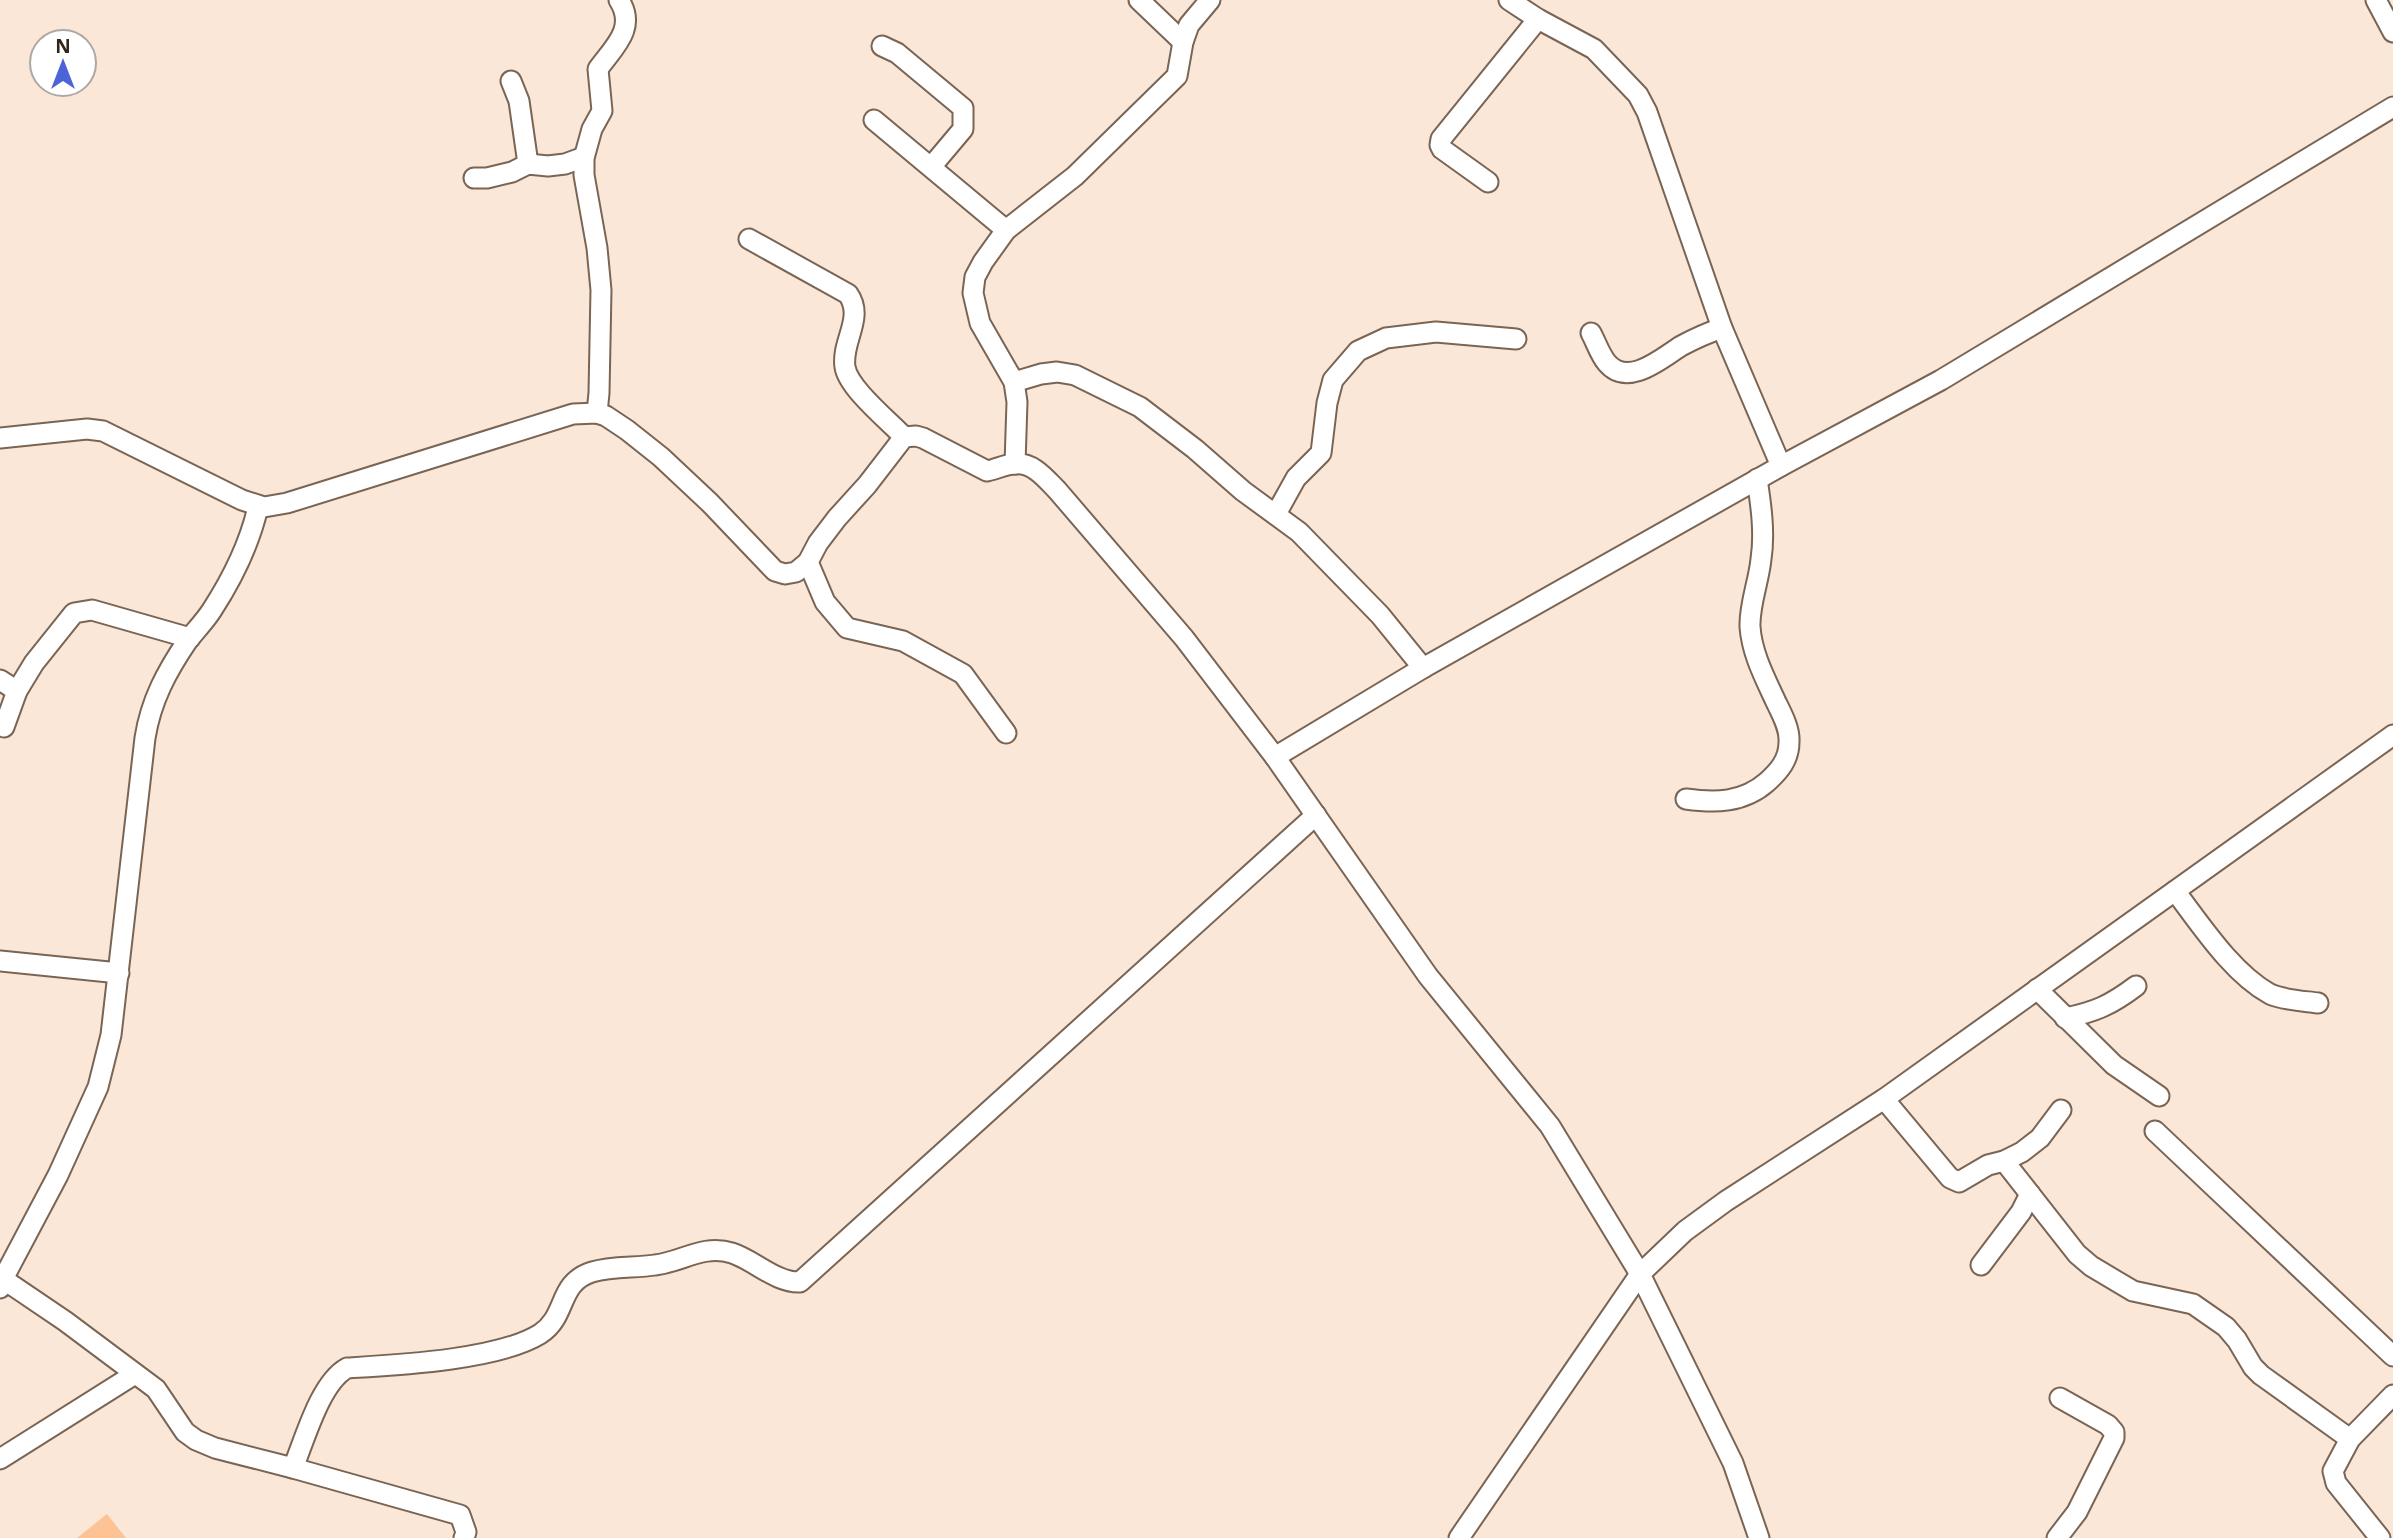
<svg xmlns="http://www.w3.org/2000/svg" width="2393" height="1538" font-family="'Noto Sans',sans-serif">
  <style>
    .building { fill: #fdc395 }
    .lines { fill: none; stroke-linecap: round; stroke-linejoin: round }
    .minor-casing { stroke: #7a6453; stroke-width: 23 }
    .minor { stroke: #fff; stroke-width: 19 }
  </style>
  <rect width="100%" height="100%" fill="#fbe7d7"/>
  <!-- building -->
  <polygon class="building" points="107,1514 126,1538 77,1538"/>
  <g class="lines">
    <!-- minor casing -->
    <g class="minor-casing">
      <g id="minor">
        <polyline points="1139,0 1183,42"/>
        <polyline points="1509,0 1538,19 1594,49 1638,95 1647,112 1722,328 1781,466"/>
        <polyline points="2376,0 2393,32"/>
        <polyline points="882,46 897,53 963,108 963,129 931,167"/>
        <polyline points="511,81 519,101 528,164"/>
        <polyline points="874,120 1006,230"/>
        <polyline points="474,178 487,178 512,172 528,164 548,166 565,164 584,157"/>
        <polyline points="1488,182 1442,149 1440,145 1441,139 1538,19"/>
        <path d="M749,239L848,294C865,318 841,341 845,367C848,388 889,421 904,437"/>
        <path d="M1591,333C1596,342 1600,355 1607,363C1628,388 1662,358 1681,346C1694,339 1707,333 1722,328"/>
        <polyline points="1014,382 1041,374 1057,372 1075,375 1140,407 1195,449 1243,491 1299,532 1380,615 1423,668"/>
        <path d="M597,413L599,393L601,290L597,248L584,175V158L592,129L602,111L598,69C614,47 637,28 619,0"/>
        <path d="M0,438L87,429L103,431L242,500L264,507L287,503L573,414L597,413L606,416L627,430L661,457L710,503L775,571L785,574L796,572L808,562L818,543L837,518L867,485L904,437L916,436L923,438L987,471C997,469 1006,464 1015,464C1033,462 1046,479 1057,490L1184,638L1275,757L1428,976L1550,1126L1640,1274L1733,1463L1759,1538"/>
        <polyline points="1015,464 1017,402 1014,382 980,323 973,293 975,277 983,262 1006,230 1075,176 1177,76 1183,42 1189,25 1210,0"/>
        <polyline points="1276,514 1296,478 1321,453 1327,403 1333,380 1358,351 1386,338 1436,332 1516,339"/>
        <polyline points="808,562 825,602 847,628 903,641 963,674 1006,733"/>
        <polyline points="0,680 17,691"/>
        <polyline points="4,727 17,691 34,663 74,613 92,610 190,638"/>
        <polyline points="1275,757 1423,668 1781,466 1941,380 2393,107"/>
        <path d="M1686,799C1715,803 1743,803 1767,782C1779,771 1789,760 1789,742C1790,729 1782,714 1776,702C1765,678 1752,654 1750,627C1749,605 1759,581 1761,559C1765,533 1761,505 1757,479"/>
        <path d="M2175,891C2201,925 2232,973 2270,994C2283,1000 2303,1001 2318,1003"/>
        <polyline points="0,961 119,973"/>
        <polyline points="2037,989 2114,1065 2159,1096"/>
        <path d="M2065,1018C2095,1012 2111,1005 2136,986"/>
        <polyline points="1884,1099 1950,1178 1959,1182 1988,1165 2004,1161 2022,1152 2040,1138 2061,1110"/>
        <polyline points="2155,1131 2393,1356"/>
        <polyline points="2004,1161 2077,1254 2091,1266 2133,1291 2193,1304 2226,1327 2237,1340 2253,1367 2261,1375 2350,1439"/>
        <polyline points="1981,1265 2021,1212 2030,1194"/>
        <path d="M0,1278L3,1279L58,1175L98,1087L111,1035L145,738C151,700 167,671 188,640C196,630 205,621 212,610C232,579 250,542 258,507"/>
        <polyline points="0,1288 3,1279 65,1321 156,1389 185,1432 196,1440 215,1448 293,1468 460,1515 466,1532 464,1538"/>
        <polyline points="0,1459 135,1374"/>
        <path d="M293,1468C305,1439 320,1383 347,1368C397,1365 498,1360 540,1334C568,1316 557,1283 592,1272C612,1266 635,1268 655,1265C682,1262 703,1244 732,1253C754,1260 776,1283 800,1282L1316,815"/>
        <polyline points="1459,1538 1640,1274 1685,1231 1726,1201 1884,1099 2393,735"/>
        <polyline points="2057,1538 2077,1512 2114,1438 2114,1432 2108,1425 2060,1398"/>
        <polyline points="2380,1538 2336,1483 2333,1471 2350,1439 2393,1395"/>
      </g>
    </g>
    <!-- minor -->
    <use href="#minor" class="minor"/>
  </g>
  <!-- north arrow -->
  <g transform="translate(63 63)"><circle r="33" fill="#ffffff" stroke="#aca8a5" stroke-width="2"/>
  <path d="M0-5L12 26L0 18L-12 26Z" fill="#4b64d8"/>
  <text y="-10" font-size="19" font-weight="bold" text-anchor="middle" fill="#30261f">N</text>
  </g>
</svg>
